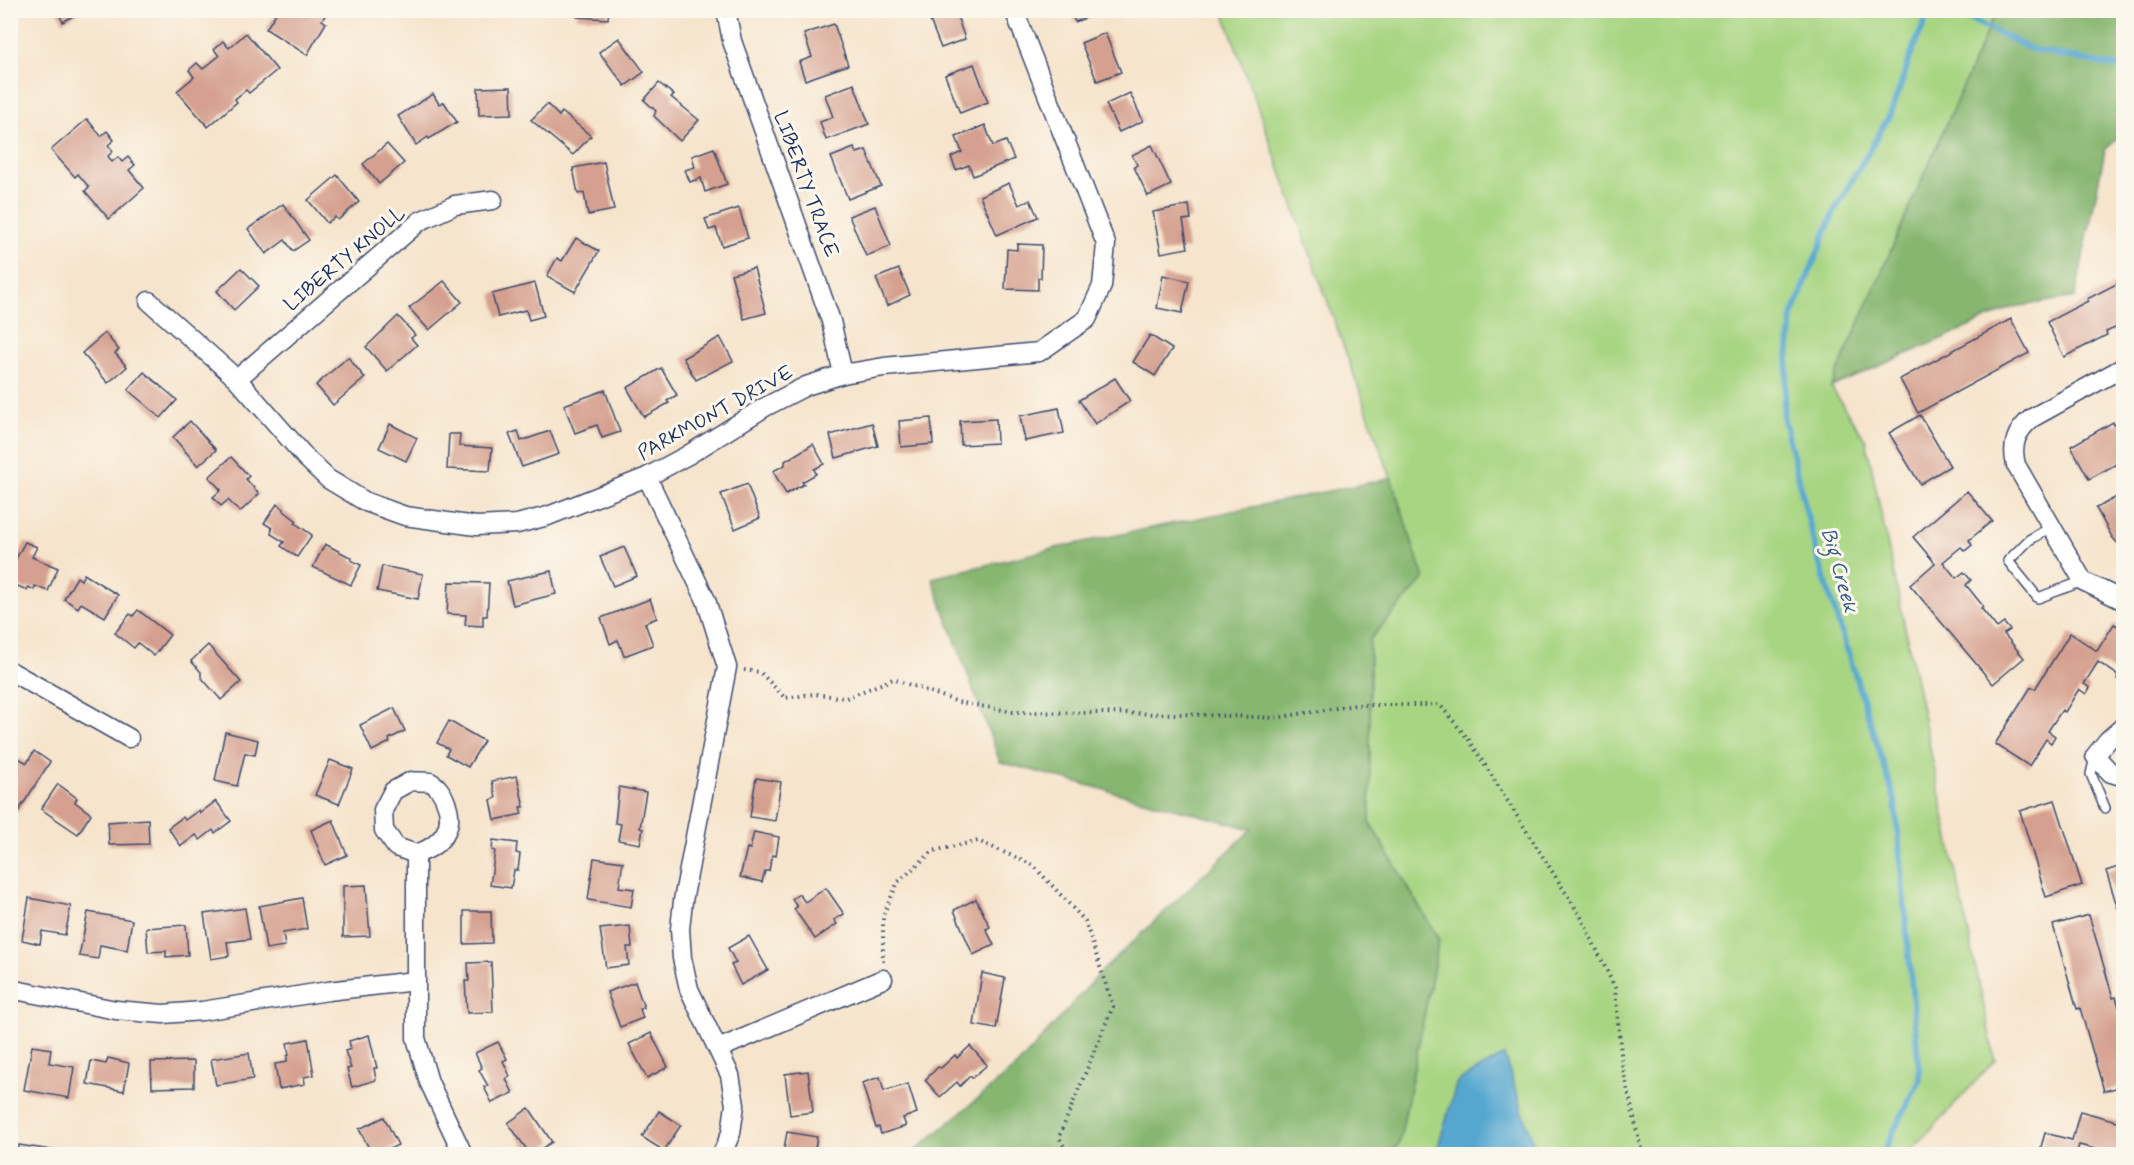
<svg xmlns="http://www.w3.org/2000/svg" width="2134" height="1165" font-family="Mynerve,sans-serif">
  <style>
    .green { fill: #a8d582; stroke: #628270; stroke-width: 1.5 }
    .forest { fill: #86b670; stroke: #507267; stroke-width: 1.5 }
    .water { fill: #56a7d0; stroke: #386b97; stroke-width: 1.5 }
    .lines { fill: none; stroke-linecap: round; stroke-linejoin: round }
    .stream { stroke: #56a7d0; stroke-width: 6 }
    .building { fill: #d5a08f }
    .lane-casing { stroke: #3c4a6e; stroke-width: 12 }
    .street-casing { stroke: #3c4a6e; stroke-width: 21 }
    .path { stroke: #3c4a6e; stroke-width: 4; stroke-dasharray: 1.5 4.5; stroke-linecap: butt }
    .lane { stroke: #fff; stroke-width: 9 }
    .street { stroke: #fff; stroke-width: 18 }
    .labels { text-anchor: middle; stroke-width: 6; stroke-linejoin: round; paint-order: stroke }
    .street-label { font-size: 20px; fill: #1b2f5e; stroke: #fbf7ec }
    .water-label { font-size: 21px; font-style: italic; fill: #305986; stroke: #fbf7ec }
  </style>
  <rect width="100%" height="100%" fill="#fbf7ec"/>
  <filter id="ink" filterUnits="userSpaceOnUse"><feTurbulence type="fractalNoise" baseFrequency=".0167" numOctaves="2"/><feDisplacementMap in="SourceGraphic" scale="12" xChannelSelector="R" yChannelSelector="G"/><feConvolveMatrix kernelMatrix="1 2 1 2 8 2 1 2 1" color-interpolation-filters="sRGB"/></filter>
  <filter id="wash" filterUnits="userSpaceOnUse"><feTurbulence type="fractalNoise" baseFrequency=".008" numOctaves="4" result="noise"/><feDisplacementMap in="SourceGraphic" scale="24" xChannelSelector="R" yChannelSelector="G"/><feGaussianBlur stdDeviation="1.35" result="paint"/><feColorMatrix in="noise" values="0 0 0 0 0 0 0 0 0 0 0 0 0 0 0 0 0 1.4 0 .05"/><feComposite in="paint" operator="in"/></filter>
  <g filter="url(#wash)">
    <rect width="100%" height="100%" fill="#f6e4cc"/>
    <!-- green -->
    <polygon class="green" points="1223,11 1996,11 1831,387 1866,441 1995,1060 1909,1154 1537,1154 1504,1056 1457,1082 1436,1154 1388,1154 1399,1144 1439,940 1370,823 1370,639 1424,579 1391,478"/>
    <!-- forest -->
    <g class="forest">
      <polygon points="1996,11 2123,11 2123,133 2105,150 2075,297 2014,307 1831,387"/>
      <polygon points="1391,478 1424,579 1370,639 1370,823 1439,940 1399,1144 1388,1154 911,1154 1017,1066 1100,973 1252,829 1000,762 932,578 1060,547"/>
    </g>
    <!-- water -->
    <polygon class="water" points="1504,1055 1537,1154 1436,1154 1457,1082"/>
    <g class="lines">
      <!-- stream -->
      <g class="stream">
        <polyline points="1929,13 1964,16 2031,49 2124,68"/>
        <polyline points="1882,1154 1920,1080 1895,800 1817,555 1783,415 1792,316 1834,212 1892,111 1913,49 1930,10"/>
      </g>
    </g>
    <g id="blocks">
      <!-- building -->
      <g class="building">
        <polygon points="57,10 83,10 63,22"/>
        <polygon points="278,10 329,10 322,20 326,23 307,55 266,29"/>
        <polygon points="577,10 609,10 608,19 577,17"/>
        <polygon points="950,10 955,10 965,39 941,48 929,18"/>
        <polygon points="1070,10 1098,10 1099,13 1075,22"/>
        <polygon points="834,24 848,65 805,80 799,62 812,57 804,34"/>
        <polygon points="246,33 277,70 249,93 246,90 235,99 237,102 208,127 177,91 194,77 189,70 197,63 203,69 219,56 214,49 223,41 229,48"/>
        <polygon points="1105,33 1121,72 1097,81 1081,43"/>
        <polygon points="619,38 644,72 625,86 599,52"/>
        <polygon points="974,64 988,102 960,113 945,75"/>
        <polygon points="659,83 674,95 671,97 699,120 680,141 654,116 656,111 644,100"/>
        <polygon points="854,84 869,124 826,140 820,122 833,117 825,95"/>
        <polygon points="511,87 512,114 479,115 478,88"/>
        <polygon points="1130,93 1143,121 1119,132 1106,104"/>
        <polygon points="433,94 439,104 444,102 457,122 429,139 428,137 416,145 398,116"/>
        <polygon points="547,104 559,116 562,112 591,136 573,155 531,120"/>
        <polygon points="87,119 101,136 107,131 114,140 108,145 113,151 108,156 112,162 118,157 122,162 128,157 135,165 129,170 144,188 109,219 85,191 89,187 78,174 75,177 51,150"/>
        <polygon points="985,125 993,146 1006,141 1014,159 973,176 969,165 956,170 951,157 962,152 956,137"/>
        <polygon points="387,144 404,163 379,184 363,164"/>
        <polygon points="1152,145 1171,185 1148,196 1134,167 1137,165 1132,155"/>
        <polygon points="714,148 727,184 705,192 701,178 690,182 685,170 695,167 692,156"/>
        <polygon points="854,148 857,153 866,150 881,186 848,199 831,157"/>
        <polygon points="604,162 614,210 588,215 584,193 578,194 573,168"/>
        <polygon points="337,175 359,202 338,220 335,217 327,223 308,200"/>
        <polygon points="1009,183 1019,205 1030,200 1038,217 997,235 980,196"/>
        <polygon points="283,204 309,240 293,251 285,240 266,254 248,229"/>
        <polygon points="1189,205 1191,219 1183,220 1188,248 1161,253 1153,212"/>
        <polygon points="875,206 891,246 866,256 849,216"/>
        <polygon points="739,208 748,238 722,246 716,228 709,230 705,219"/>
        <polygon points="576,238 599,251 575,292 547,276 557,258 562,261"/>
        <polygon points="1017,244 1042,245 1041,278 1038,278 1038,290 1005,289 1007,249 1017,250"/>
        <polygon points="241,268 259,286 234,310 217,291"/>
        <polygon points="754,268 766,313 744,319 731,274"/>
        <polygon points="899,269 910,295 887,306 876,278"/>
        <polygon points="1163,275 1189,281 1182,313 1157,308"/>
        <polygon points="2124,280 2124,324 2106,332 2107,335 2064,357 2047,322 2088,301 2087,299"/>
        <polygon points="444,281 462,302 429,330 409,308"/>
        <polygon points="535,283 544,316 529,320 526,310 498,317 492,294"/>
        <polygon points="398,316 415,335 411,338 417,345 387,371 366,347"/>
        <polygon points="2011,319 2029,353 1918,413 1900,379"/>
        <polygon points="105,333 119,350 115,353 127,367 108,383 82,353"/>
        <polygon points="1150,335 1172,349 1155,376 1133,362"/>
        <polygon points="720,337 733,361 696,380 683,358"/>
        <polygon points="348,357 365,378 333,405 316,385"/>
        <polygon points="661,368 677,395 667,401 669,403 644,417 627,388"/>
        <polygon points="144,372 177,400 161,418 128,390"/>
        <polygon points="1115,378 1130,401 1095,424 1079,400"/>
        <polygon points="605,390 620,432 602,438 597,425 575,433 564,405"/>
        <polygon points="1059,408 1064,433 1025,441 1020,416"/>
        <polygon points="1920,415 1950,466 1920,484 1889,433"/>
        <polygon points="931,418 933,444 901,447 899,421"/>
        <polygon points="996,419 997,443 961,445 960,421"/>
        <polygon points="2124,420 2124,460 2089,479 2071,446 2113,422 2114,425"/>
        <polygon points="190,421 216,450 198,466 173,437"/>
        <polygon points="872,423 878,446 836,458 830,435"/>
        <polygon points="390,424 417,438 406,461 379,448"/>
        <polygon points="518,431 521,441 550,431 559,454 522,467 509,434"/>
        <polygon points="449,434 460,434 459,446 492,448 490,471 447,469"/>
        <polygon points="813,444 824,464 814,469 816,474 802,482 804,484 786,494 773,471 785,465 785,461"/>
        <polygon points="231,457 249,476 246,479 259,494 240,512 228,500 221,506 213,497 221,490 209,477"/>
        <polygon points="747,484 760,518 735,529 721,494"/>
        <polygon points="1967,491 1992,521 1969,540 1972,545 1965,551 1961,547 1943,562 1956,578 1964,572 1971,580 1966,585 1983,606 1981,608 1997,628 2004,623 2010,630 2004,634 2024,658 1993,684 1910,585 1935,563 1913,537"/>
        <polygon points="2124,493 2124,550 2112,537 2096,508"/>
        <polygon points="277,504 284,509 284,511 297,521 295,523 312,535 297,557 281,546 284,542 271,534 272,528 264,523"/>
        <polygon points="25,542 37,547 32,557 58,568 48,591 35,586 34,590 28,587 27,590 10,583 10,570"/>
        <polygon points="325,544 352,558 351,560 361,565 351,585 313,567"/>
        <polygon points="624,547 637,576 613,586 600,557"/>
        <polygon points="382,566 423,574 418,599 377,591"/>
        <polygon points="551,571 556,594 513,605 507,581"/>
        <polygon points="84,574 118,595 105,617 81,603 78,608 64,599 77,577 81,580"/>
        <polygon points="449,582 489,583 487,616 483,616 483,626 465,625 466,615 447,614"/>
        <polygon points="650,599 657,618 645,623 653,645 624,656 618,640 610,644 601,618"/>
        <polygon points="138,610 170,635 154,656 138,643 134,648 115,633 130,614 133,616"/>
        <polygon points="2114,624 2124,630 2124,683 2117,679 2118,675 2098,662 2084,684 2090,688 2086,694 2079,689 2065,712 2062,710 2048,731 2055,736 2051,743 2046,739 2029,766 1995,744 2031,687 2035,689 2070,633 2097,651"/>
        <polygon points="208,645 241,682 221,700 201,677 201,672 191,661"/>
        <polygon points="394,708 405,731 389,739 390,742 372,751 360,725"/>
        <polygon points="449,721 484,741 468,767 446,755 449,749 437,743"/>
        <polygon points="225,732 258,740 255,755 245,753 237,786 215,781"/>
        <polygon points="34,751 50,762 18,812 10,808 10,797 14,793 10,791 10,753 27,763"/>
        <polygon points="330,760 353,769 339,804 315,795"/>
        <polygon points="517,776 524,807 520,807 522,814 495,820 491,800 496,798 492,781"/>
        <polygon points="756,778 781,782 775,821 750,817"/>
        <polygon points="58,784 77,798 75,802 91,814 78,834 41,809"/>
        <polygon points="619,787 646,792 640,828 643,829 640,844 618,840 621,824 615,823"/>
        <polygon points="2055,800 2082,885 2046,897 2020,811"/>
        <polygon points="216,801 231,821 215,833 213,830 200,840 196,835 181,846 168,828 183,817 185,820 199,810 200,813"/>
        <polygon points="148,819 149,844 109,845 108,822"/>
        <polygon points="333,820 347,855 325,865 311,830"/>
        <polygon points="754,832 779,837 776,856 772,855 769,871 765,871 762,882 740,877 747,848 750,849"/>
        <polygon points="493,840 517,843 516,853 520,854 518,870 514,870 511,888 490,885 495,851 492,850"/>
        <polygon points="594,858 623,862 619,887 634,889 631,907 588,900"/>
        <polygon points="2124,865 2124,908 2118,909 2106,871"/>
        <polygon points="366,885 370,936 343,937 343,886"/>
        <polygon points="826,888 844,914 834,920 837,924 815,939 794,909 797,907 792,899 799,894 805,902"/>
        <polygon points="29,898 71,906 65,935 42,931 40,944 22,940"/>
        <polygon points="302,898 307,929 283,933 285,946 266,949 259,906"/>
        <polygon points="976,899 990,927 986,929 994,945 973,955 954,910"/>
        <polygon points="245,908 250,939 227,942 229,956 211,959 204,914"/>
        <polygon points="464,911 491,911 492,943 464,944"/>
        <polygon points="88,912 132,920 127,950 100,945 98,959 79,956"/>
        <polygon points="2089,915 2113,998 2116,997 2124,1023 2124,1086 2104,1091 2080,1008 2077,1009 2053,925"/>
        <polygon points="186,925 188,955 166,957 166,951 148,952 146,928"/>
        <polygon points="630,926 632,947 627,947 629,965 606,968 600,929"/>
        <polygon points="749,936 768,970 741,985 731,965 736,963 728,948"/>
        <polygon points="491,962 493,1012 467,1013 465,981 469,981 468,963"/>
        <polygon points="982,973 1005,978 996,1029 974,1025"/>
        <polygon points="635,982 644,1008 640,1009 643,1018 620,1027 607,992"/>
        <polygon points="651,1033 668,1067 647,1078 629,1044"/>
        <polygon points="369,1035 377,1068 374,1068 376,1080 352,1087 347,1069 351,1068 345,1051 351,1049 349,1041"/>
        <polygon points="308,1039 314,1075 304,1077 305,1084 279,1089 275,1064 287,1062 287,1056 289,1055 287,1043"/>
        <polygon points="498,1042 507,1059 503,1061 510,1076 506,1079 513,1093 492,1103 484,1087 488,1086 479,1070 482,1068 475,1053"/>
        <polygon points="32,1046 51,1049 49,1063 74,1067 69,1098 24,1090"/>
        <polygon points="970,1046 987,1065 972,1078 970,1076 960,1086 957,1082 940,1097 925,1080 938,1067 941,1068 955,1055 957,1058"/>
        <polygon points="249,1053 253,1079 216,1085 211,1059"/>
        <polygon points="108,1058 129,1063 124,1091 87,1084 91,1061 106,1064"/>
        <polygon points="194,1061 194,1087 152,1088 151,1062"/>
        <polygon points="808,1071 813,1112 790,1115 785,1074"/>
        <polygon points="880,1077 884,1091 908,1084 917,1113 903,1118 906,1126 881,1134 879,1127 876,1128 862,1083"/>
        <polygon points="529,1108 552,1142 533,1154 530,1154 508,1123"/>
        <polygon points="659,1111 681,1125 664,1151 642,1137"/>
        <polygon points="2080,1111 2124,1123 2124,1154 2115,1154 2079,1145 2076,1154 2039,1154 2045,1133 2072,1140"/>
        <polygon points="384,1117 398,1145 379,1154 372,1154 359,1129"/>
        <polygon points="787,1132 817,1137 814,1154 783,1154"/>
        <polygon points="19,1145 57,1151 57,1154 18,1154"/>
      </g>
    </g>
  </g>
  <g filter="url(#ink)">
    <use href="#blocks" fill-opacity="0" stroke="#3c4a6e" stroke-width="1.5"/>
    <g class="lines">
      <!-- lane casing -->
      <g class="lane-casing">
        <g id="lane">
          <polyline points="2052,527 2029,540 2008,561 2038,598 2083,581"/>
          <polyline points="2095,757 2091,774 2105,808"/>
        </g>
      </g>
      <!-- street casing -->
      <g class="street-casing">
        <g id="street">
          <polyline points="726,10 732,41 831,321 843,374"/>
          <polyline points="149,301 237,379 307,459 328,479 366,502 405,516 476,526 517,524 548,516 647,477 688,455 765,407 806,386 843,374 884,367 1039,352 1087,319 1102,286 1106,244 1014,10"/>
          <path d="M2124,367L2032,418C2016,431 2011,445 2016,465L2083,581L2124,601"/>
          <polyline points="237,379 420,221 455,205 493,200"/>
          <polyline points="647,477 706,600 727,667 683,901 680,929 682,958 689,989 730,1075 735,1105 731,1133 722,1154"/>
          <polyline points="10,671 129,738"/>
          <polyline points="2124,726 2108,740 2095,756 2111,773 2124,777"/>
          <path d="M411,781C416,782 424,781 430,782C437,785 443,794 445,800C457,827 441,846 416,854L396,847L384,830L383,810L393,791Z"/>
          <polyline points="416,854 416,1038 429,1082 463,1154"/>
          <polyline points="10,989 116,1010 163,1014 202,1011 328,991 415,981"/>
          <polyline points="718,1049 883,979"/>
        </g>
      </g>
      <!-- path -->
      <g class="path">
        <polyline points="744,670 760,672 785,698 814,694 846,698 893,679 958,702 1014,712 1180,714 1275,718 1355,705 1440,705 1469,740 1581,917 1615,988 1622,1064 1642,1154"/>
        <polyline points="883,962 883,915 898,882 933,851 978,841 1033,865 1085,921 1113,1006 1059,1137 1068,1154"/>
      </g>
      <!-- lane -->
      <use href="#lane" class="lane"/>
      <!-- street -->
      <use href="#street" class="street"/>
    </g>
  </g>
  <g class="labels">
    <!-- street labels -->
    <g class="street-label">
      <text transform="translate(807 184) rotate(70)" y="7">LIBERTY TRACE</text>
      <text transform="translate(344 258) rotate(-40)" y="7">LIBERTY KNOLL</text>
      <text transform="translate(715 412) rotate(-29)" y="7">PARKMONT DRIVE</text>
    </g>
    <!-- water labels -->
    <g class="water-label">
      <text transform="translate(1840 570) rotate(74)" y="7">Big Creek</text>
    </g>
  </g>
  <!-- margin -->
  <rect width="2134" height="1165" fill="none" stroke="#fbf7ec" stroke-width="36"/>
</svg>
